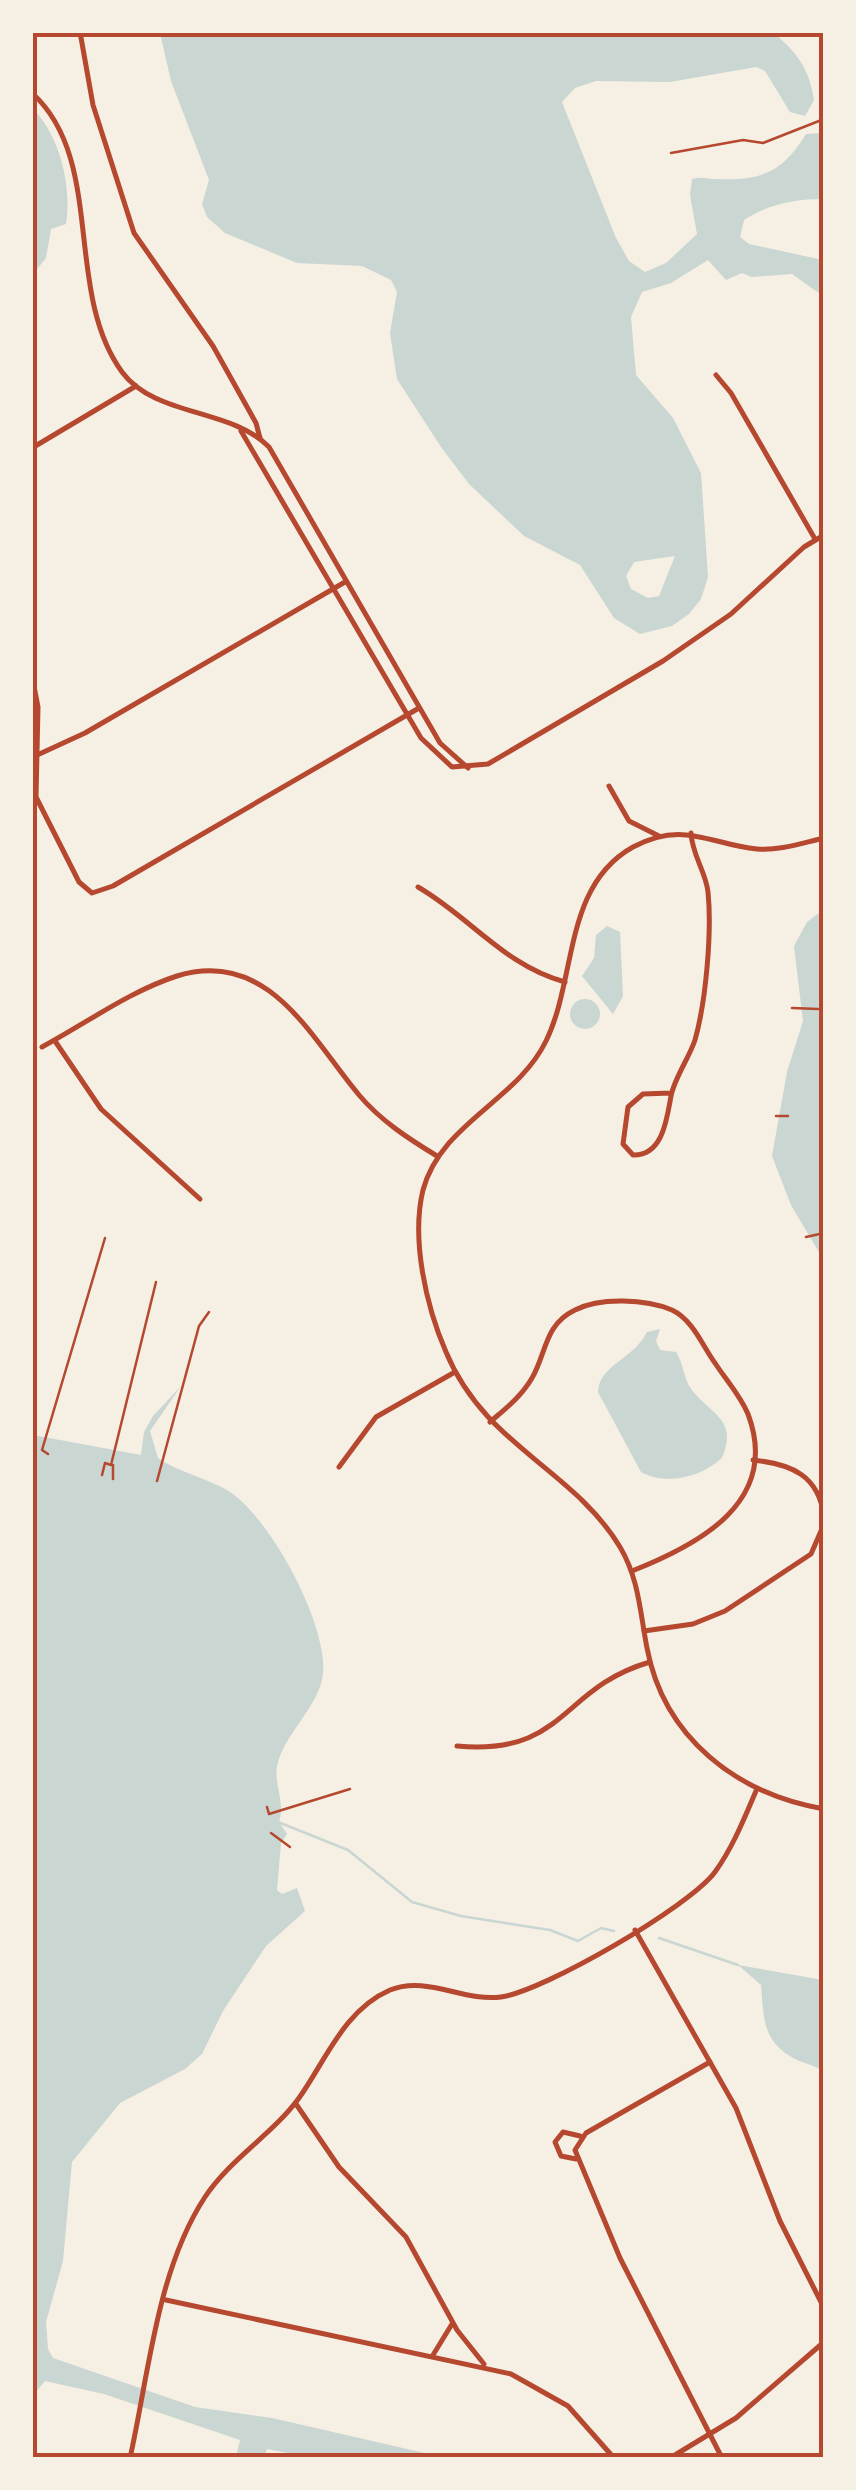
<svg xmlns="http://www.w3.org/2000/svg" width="856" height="2490" font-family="Merriweather,serif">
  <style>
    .water { fill: #c9d6d2; fill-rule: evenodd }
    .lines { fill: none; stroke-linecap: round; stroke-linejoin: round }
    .stream { stroke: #c9d6d2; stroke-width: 2.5 }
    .path { stroke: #b5482f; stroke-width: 2.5 }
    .service { stroke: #b5482f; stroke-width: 2.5 }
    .minor { stroke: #b5482f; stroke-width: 5 }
    .neatline { fill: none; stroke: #b5482f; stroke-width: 4 }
  </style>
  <rect width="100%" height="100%" fill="#f6efe4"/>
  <!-- water -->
  <g class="water">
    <path d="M774,33C796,52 809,67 814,100L805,116L790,112L765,71L756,67L670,82L596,81L575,88L562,102L616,238L629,261L645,272L666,263L697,234L690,195L692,179C701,176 707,179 716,179C762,181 783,172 806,134L823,133V199C796,199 768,204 744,220L740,237L749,244L823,260V296L792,274L752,277L742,273L726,280L708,260L671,283L642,292L631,317L636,375L673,418L701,473L708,577L701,599L689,614L672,626L640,634L614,618L580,565L524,536L469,484L441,447L397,379L390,333L397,292L391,280L362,266L297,263L225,233L207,217L202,204L209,180L171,81L160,33ZM675,556L659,596L648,598L631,589L626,576L634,562Z"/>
    <path d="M32,108C60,135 72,187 66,224L51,229L46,258L33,274Z"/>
    <polygon points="823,910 823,1259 791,1205 772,1156 787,1072 803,1021 794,946 807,922"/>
    <polygon points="607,926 620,932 623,996 613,1014 582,976 594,958 596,935"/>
    <circle cx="585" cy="1014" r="15"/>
    <path d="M660,1329L656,1341L660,1350L676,1352C684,1364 683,1379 692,1390C710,1414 739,1419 722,1458C701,1477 667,1486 641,1472L598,1392C599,1365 634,1359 647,1332Z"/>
    <path d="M181,1386L150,1431L158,1458C178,1472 206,1478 227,1490C269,1515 328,1624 323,1674C319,1706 287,1731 278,1762C272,1782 286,1801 279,1822L287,1834L281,1843L277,1890L282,1894L297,1888L305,1911L266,1946L223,2011L202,2054L185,2069L120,2103L72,2162L63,2261L46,2322L48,2349L53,2358L195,2407L272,2418L442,2457H308L267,2449L264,2457H236L240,2440L104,2394L45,2381L35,2393L33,2432V1435L141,1455L144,1432L153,1416Z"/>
    <path d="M738,1965L823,1980V2072C814,2064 805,2064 795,2059C761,2041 764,2016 761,1985Z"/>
  </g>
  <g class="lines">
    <!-- stream -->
    <g class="stream">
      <polyline points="278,1822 348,1850 412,1902 461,1916 550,1930 578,1941 601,1928 614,1931"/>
      <polyline points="659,1938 738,1965"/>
    </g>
    <!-- path -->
    <g class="path">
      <polyline points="792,1008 818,1009"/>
      <polyline points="776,1116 788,1116"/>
      <polyline points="32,1179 35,1164"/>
      <polyline points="806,1237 824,1233"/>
      <polyline points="48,1454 42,1450 105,1238"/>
      <polyline points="113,1465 113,1479"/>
      <polyline points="102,1475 105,1463 111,1465 156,1282"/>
      <polyline points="157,1481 199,1326 209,1312"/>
      <polyline points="267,1807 269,1814 350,1789"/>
      <polyline points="271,1833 290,1847"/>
    </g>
    <!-- service -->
    <polyline class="service" points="671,153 743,140 763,143 824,119"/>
    <!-- minor -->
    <g class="minor">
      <polyline points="80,32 93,105 134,233 213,346 256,423 260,438"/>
      <path d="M32,93C106,160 63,291 122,372C155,417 231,408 269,447L440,743L468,768"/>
      <polyline points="716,375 731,393 815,539"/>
      <polyline points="241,431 421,738 452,767 488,764 663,661 731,614 804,547 824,535"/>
      <polyline points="32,448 136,386"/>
      <polyline points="32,676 38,707 36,797 79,882 92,893 113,886 419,708"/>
      <polyline points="35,756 85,733 345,582"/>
      <polyline points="609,786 629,821 659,836"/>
      <path d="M824,838C802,843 779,851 757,849C709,844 683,820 633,847C563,886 577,978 546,1041C517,1101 441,1123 423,1190C411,1239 426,1306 446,1352C485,1446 573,1469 620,1547C639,1579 640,1612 647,1648C664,1738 737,1794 824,1809"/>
      <path d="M418,887C470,917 505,966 565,982"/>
      <polyline points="55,1041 101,1109 200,1199"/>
      <path d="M42,1047C85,1024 130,991 177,976C269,948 311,1038 359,1095C381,1121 409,1139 437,1156"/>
      <path d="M671,1093L643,1094L628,1107L623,1144L633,1155C663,1156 667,1118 671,1096C674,1079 689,1058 695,1040C706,1001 712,932 708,892C706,872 692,855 691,833"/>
      <path d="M490,1422C505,1409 521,1397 532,1378C547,1352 544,1325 575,1310C600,1297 646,1299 672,1310C693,1320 702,1345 715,1363C726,1380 740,1395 748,1414C781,1502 698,1545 632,1571"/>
      <path d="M753,1460C791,1464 819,1475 824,1517"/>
      <polyline points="339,1467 376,1417 455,1372"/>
      <polyline points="644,1631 693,1624 725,1611 811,1554 824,1524"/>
      <path d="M457,1746C566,1756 560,1688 650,1662"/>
      <polyline points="635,1930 736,2108 780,2221 824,2308"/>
      <polyline points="710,2062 586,2133 575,2150 620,2258 722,2458"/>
      <polyline points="296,2104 339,2167 406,2237 457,2330 484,2364"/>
      <polyline points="576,2159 561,2156 555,2142 563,2132 580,2136"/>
      <polyline points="166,2300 511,2374 568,2406 614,2458"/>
      <polyline points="433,2355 452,2324"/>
      <path d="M130,2458C149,2373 157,2270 205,2197C231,2158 272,2135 299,2098C326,2060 344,2010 390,1990C427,1975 463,2002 501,1997C544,1991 689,1907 715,1872C733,1847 744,1819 756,1791"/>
      <polyline points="670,2458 736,2418 824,2342"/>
    </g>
  </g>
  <!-- border -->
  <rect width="856" height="2490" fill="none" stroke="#f6efe4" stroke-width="70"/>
  <rect x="35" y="35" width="786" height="2420" class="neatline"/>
</svg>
